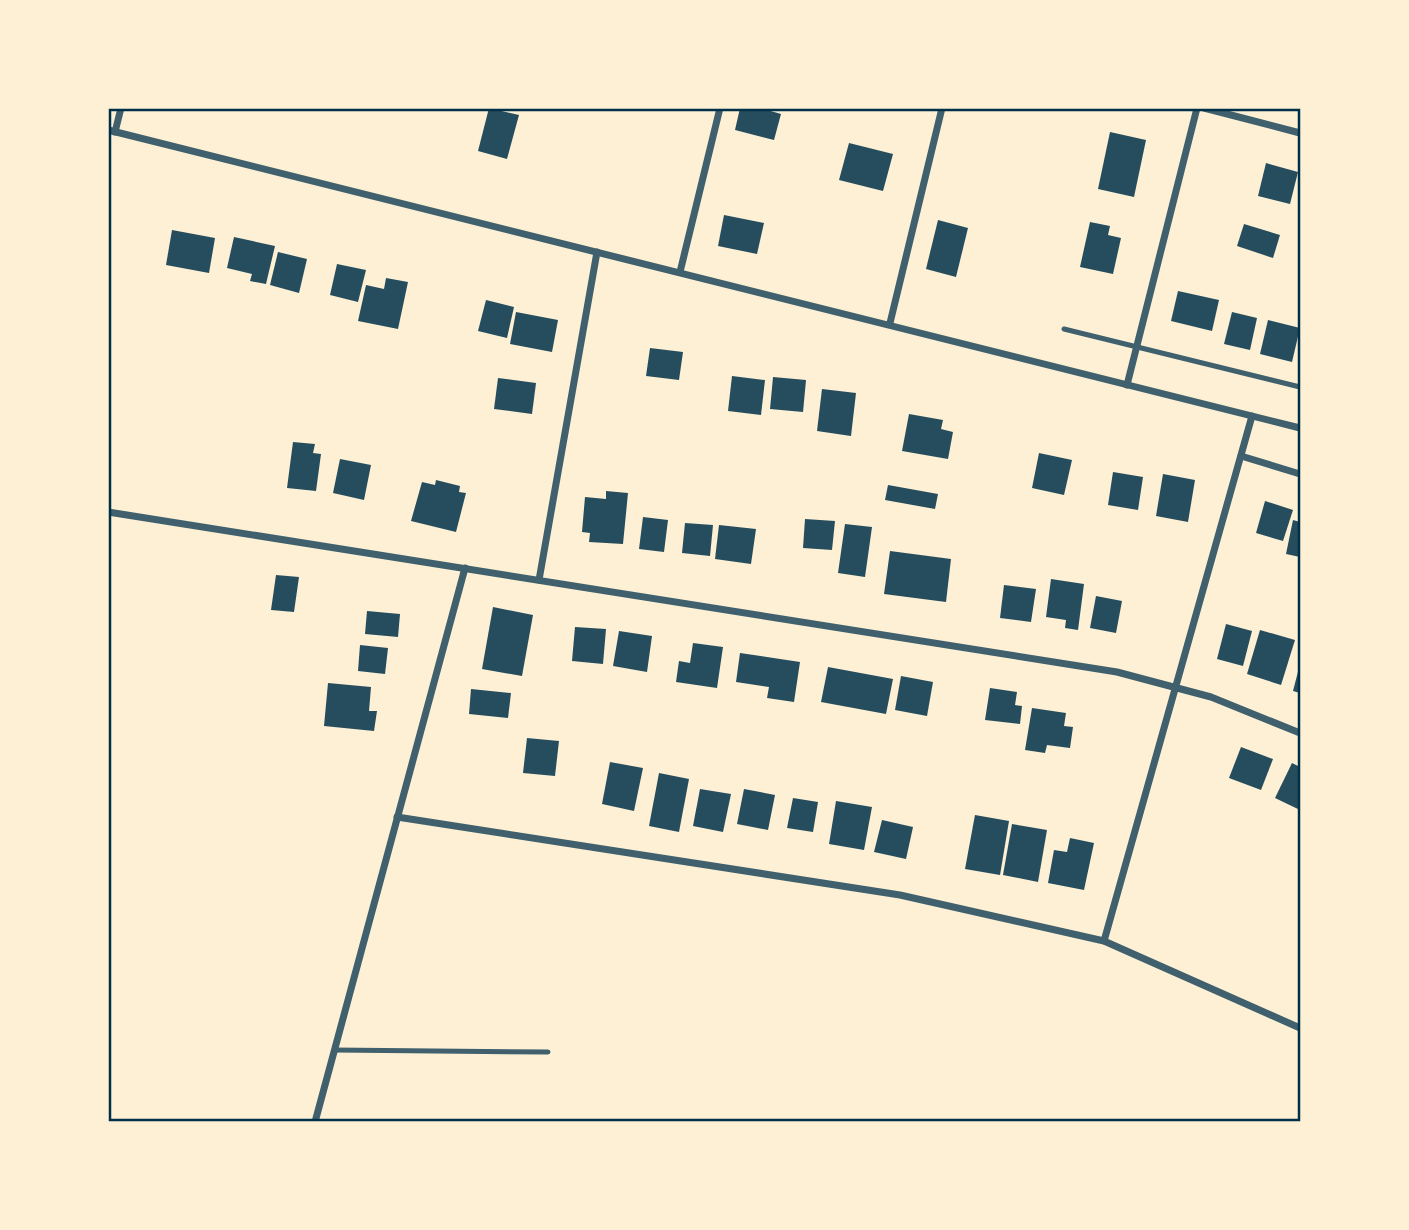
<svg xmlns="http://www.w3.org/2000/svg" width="1409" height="1230" font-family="'Sofia Sans Condensed',sans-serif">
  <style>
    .building { fill: #264d5e }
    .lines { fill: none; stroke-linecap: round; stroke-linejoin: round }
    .service { stroke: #3f606c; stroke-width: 5 }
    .minor { stroke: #3f606c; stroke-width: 7 }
    .neatline { fill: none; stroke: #003049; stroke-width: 2.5 }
  </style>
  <rect width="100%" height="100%" fill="#fdf0d5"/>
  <!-- building -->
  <g class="building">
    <polygon points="489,108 519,115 507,159 478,151"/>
    <polygon points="740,108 760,108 781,114 774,140 735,130"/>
    <polygon points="1110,132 1146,140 1134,197 1098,189"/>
    <polygon points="849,143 893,154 883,191 839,180"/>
    <polygon points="1266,163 1298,172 1290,204 1258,196"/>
    <polygon points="724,215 764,223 757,254 718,246"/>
    <polygon points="938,220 968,228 956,277 926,269"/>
    <polygon points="1090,222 1110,226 1108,235 1121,238 1113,274 1080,267"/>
    <polygon points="1244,224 1280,235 1273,258 1237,246"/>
    <polygon points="172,230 215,238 209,273 166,265"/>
    <polygon points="234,237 275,246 266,284 250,281 252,274 227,268"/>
    <polygon points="278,252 307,259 299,293 270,285"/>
    <polygon points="337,264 366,270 358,302 330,295"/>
    <polygon points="386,278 408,282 398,329 358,321 366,285 384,289"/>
    <polygon points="1178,291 1219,300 1212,331 1171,321"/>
    <polygon points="486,300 514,307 507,338 478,331"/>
    <polygon points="516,312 558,320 552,352 510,344"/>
    <polygon points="1232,312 1257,318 1250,350 1224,344"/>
    <polygon points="1268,320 1300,328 1292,362 1260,354"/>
    <polygon points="650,348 683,352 679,380 646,376"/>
    <polygon points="732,376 765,380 761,415 728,411"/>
    <polygon points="773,377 806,380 803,412 770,409"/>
    <polygon points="498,378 536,383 532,414 494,409"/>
    <polygon points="822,389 856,393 851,436 817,431"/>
    <polygon points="909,414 943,420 941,429 953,432 948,459 902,451"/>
    <polygon points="293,442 315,444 313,453 321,454 316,491 287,488"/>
    <polygon points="1039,453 1072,460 1064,495 1032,488"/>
    <polygon points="340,459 371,465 364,500 333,493"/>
    <polygon points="1113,472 1143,477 1138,510 1108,505"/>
    <polygon points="1163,474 1195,480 1188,522 1156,516"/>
    <polygon points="436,480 460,486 459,492 466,493 456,532 411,521 422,482 435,485"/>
    <polygon points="888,485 938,494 935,509 885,500"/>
    <polygon points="606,491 628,493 623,544 589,542 590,533 582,532 585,497 606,499"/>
    <polygon points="1265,501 1293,510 1283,541 1256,533"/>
    <polygon points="643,517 668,520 664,552 639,549"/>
    <polygon points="805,519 835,521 832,550 803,548"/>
    <polygon points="1293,520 1300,522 1300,557 1286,554"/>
    <polygon points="685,523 713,525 710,556 682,553"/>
    <polygon points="845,524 872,527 865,577 838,573"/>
    <polygon points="719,525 756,529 751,564 715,559"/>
    <polygon points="890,551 951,559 946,602 884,594"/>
    <polygon points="276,575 299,577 294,612 271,610"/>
    <polygon points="1051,579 1084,584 1078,630 1065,628 1066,620 1046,617"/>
    <polygon points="1004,585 1036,589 1031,622 1000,618"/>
    <polygon points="1096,596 1122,601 1116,633 1090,628"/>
    <polygon points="493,607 533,615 522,676 482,669"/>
    <polygon points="367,611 400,614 398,637 365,634"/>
    <polygon points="1226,624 1252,631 1243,666 1217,659"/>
    <polygon points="575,627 606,629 603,664 572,661"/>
    <polygon points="1260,630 1295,640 1281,685 1247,674"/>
    <polygon points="619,631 652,636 647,672 613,666"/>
    <polygon points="693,643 723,647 717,688 676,682 679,661 690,663"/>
    <polygon points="360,645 388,648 385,674 358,671"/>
    <polygon points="740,653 800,662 794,702 767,698 769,687 736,682"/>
    <polygon points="1300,664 1300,693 1293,691"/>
    <polygon points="828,667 893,679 886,714 821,702"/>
    <polygon points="901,676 933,682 927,716 895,710"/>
    <polygon points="328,683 371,687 369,711 377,711 374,731 324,726"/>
    <polygon points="990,688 1017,692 1015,705 1022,706 1020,724 985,720"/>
    <polygon points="471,689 511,693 508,718 469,714"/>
    <polygon points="1032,708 1066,713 1064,726 1073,727 1070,748 1047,745 1045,753 1025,750"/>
    <polygon points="527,738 559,741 555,776 523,773"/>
    <polygon points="1241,747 1273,759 1261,790 1229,778"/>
    <polygon points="610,762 643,768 634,811 602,804"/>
    <polygon points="1292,763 1300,767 1300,810 1275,798"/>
    <polygon points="659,773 689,779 679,832 649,826"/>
    <polygon points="700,789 731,794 723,832 693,826"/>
    <polygon points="744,789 775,795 768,830 737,824"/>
    <polygon points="793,798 818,802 813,832 787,828"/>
    <polygon points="836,801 872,807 864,850 829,844"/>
    <polygon points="975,815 1009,821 1000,875 965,869"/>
    <polygon points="882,820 913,827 906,859 874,852"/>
    <polygon points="1012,824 1047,830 1038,882 1003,875"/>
    <polygon points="1070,838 1094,843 1084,890 1048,883 1054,850 1067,852"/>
  </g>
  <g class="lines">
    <!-- service -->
    <g class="service">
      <polyline points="1064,329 1300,387"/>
      <polyline points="334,1050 548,1052"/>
    </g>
    <!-- minor -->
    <g class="minor">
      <polyline points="1204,108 1300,133"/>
      <polyline points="108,130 1300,428"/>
      <polyline points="115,132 121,108"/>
      <polyline points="680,272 720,108"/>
      <polyline points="890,323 942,108"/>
      <polyline points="1127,385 1197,108"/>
      <polyline points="1241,456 1300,474"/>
      <polyline points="108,512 1117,672 1211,697 1300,733"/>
      <polyline points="539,580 597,252"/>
      <polyline points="397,817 900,895 1104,941 1300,1028"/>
      <polyline points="1104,941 1252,416"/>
      <polyline points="315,1122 465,568"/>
    </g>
  </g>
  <!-- border -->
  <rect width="1409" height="1230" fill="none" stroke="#fdf0d5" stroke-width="220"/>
  <rect x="110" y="110" width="1189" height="1010" class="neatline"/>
</svg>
